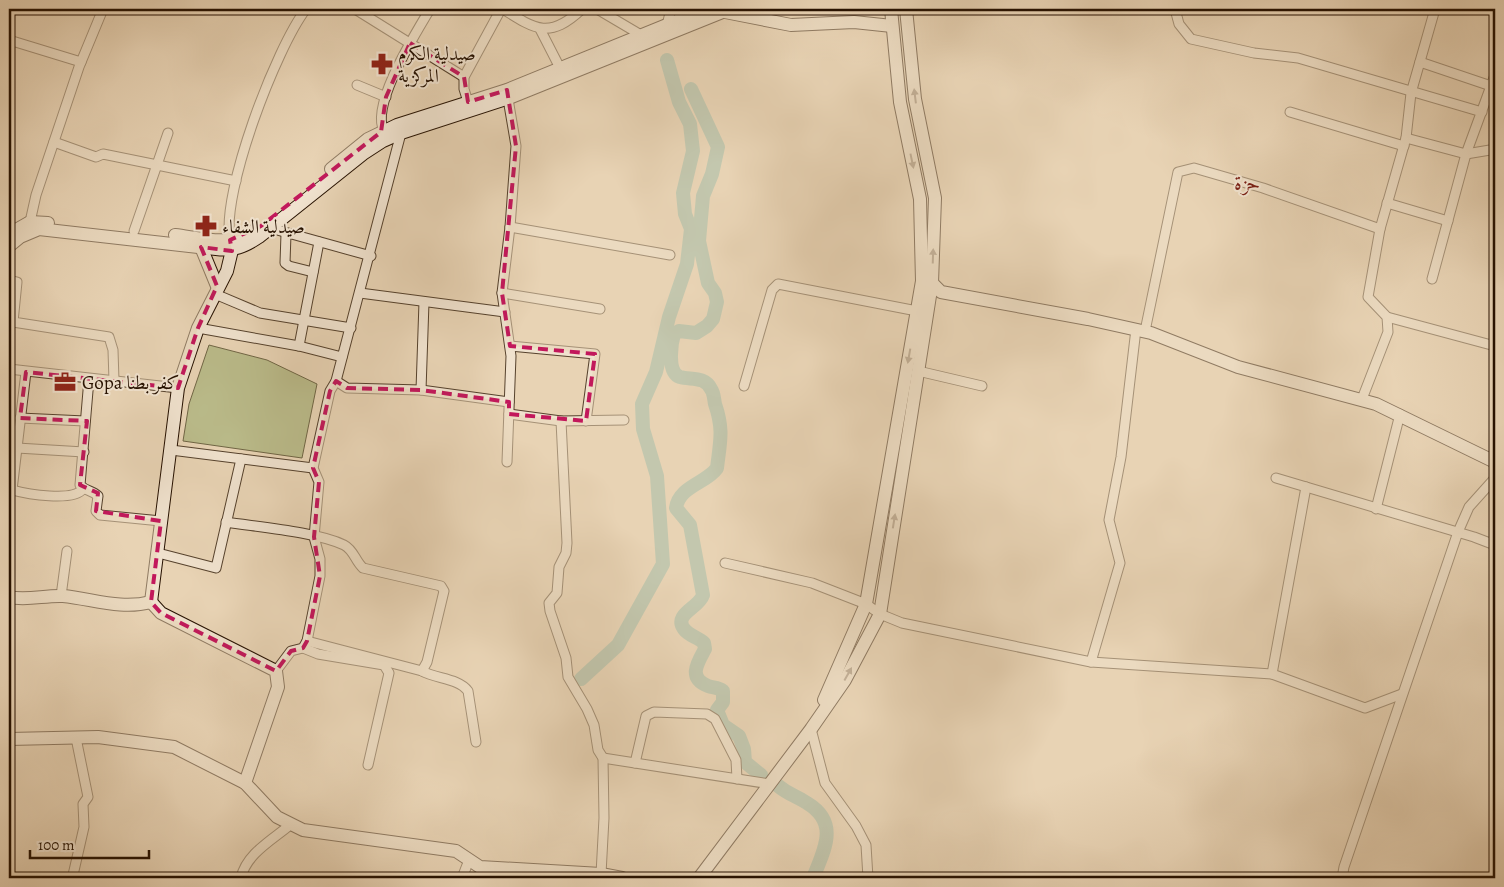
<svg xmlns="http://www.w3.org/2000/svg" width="1504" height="887" font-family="Alegreya,Amiri,serif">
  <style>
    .green { fill: #babb8a; stroke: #706645 }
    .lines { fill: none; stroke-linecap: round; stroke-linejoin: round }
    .river { stroke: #98b9a7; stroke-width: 14 }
    .street-casing { stroke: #56422d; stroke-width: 11 }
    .secondary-casing { stroke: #261100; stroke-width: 14 }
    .street { stroke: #f0e2ce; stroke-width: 9 }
    .secondary { stroke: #f0e2ce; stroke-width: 12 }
    .oneway { fill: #958471 }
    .marked { fill: none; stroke: #c2185b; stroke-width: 4; stroke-dasharray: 10 6; stroke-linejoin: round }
    .labels { text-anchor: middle; stroke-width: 4; stroke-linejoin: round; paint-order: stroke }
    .poi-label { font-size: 19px; fill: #261100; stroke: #f0e2ce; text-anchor: start }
    .quarter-label { font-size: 21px; fill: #7a1f14; stroke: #f0e2ce }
  </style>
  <rect width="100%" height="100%" fill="#e8d3b4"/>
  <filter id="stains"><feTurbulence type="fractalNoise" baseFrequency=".004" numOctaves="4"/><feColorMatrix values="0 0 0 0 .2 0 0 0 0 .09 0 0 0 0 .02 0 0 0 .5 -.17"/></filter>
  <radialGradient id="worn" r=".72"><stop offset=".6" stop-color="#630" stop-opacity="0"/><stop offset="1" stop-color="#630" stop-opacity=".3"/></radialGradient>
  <!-- green -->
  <polygon class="green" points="209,345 267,360 317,384 302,458 183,441 189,404"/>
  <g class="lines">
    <!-- river -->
    <g class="river">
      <path d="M691,89L718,147L712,174L703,196L699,241L708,283L715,293L717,302L713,319L707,326L696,333L679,331L674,334C671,344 667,373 680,377C691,380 705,376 711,389C714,393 714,399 715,404C724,430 720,442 717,468C707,483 679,486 676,508L690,525L703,595C699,608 673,614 684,629C689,636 698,637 704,643L705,649C698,662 687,678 708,686C713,688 718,687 723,691V702L717,710L723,725L739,736L744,749L745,762L761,775"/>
      <polyline points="581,679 618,645 663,564 657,476 643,429 642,404 656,372 669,317 687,264 691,229 685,214 683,193 693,151 690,124 679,102 667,60"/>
      <path d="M777,785C789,795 795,795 807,803C840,823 824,850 813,878"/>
    </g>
    <!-- street casing -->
    <g class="street-casing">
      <g id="street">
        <polyline points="355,9 464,77"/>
        <path d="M503,9C536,30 550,39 582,9"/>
        <polyline points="597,9 641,35"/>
        <polyline points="1175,9 1179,24 1191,39 1254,53 1298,58 1482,112"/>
        <polyline points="667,25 671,9"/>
        <polyline points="540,29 560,68"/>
        <polyline points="9,40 81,62"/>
        <polyline points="1420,62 1491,86"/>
        <polyline points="357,85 386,97"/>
        <polyline points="468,102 464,89 464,77 501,9"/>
        <polyline points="1290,112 1404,146"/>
        <path d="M384,131C370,105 416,33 430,9"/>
        <polyline points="1406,138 1466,154 1490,150 1495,152"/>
        <polyline points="54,142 96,157 103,154 236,181"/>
        <polyline points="1387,203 1448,221"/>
        <polyline points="30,222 36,195 79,67 103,9"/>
        <polyline points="510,227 670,255"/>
        <polyline points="270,228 371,256"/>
        <polyline points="134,231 168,133"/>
        <polyline points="286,234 285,263 289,266 313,272"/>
        <path d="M230,240C221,192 276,48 306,9"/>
        <polyline points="1432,279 1466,154 1495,75"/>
        <polyline points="9,280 17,282 13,322 109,337 113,350 114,381"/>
        <polyline points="360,293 505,312"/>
        <polyline points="502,293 600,309"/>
        <polyline points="215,294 260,313 351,328"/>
        <polyline points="1387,317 1495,346"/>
        <polyline points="198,328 299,346 342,357"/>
        <polyline points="1145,331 1178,172 1194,168 1263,188 1380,229"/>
        <polyline points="299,346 319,242"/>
        <polyline points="510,346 595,354 586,421"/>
        <polyline points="9,369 178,388"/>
        <polyline points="918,371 982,386"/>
        <path d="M89,379L80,485C85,491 92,490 98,496L96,511L100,515L161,521"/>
        <polyline points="336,381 347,388 421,390 509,402"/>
        <polyline points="744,386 772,290 778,284 917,311"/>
        <polyline points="421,390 424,302"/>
        <polyline points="1362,399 1388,332 1387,317 1368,297 1380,229 1406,138 1411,93 1435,9"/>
        <polyline points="509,414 561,421 624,420"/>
        <polyline points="20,418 85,421"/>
        <polyline points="561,421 567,543 566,553 559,567 557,593 549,603 550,611 566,658 568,677 587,709 594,725 598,750 603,758 604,818 601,874"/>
        <polyline points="17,448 84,452"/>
        <polyline points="171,450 313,468"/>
        <polyline points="507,462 511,356 502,293 510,227 516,146 507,93"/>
        <polyline points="1276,478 1474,537 1495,545"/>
        <path d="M12,490C27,494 73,502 83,489"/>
        <polyline points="9,494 12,490 26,372"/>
        <polyline points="1376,509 1400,414"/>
        <path d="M226,522C258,527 317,532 344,545C354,550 355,561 363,568L441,586L444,591L427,662L422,671"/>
        <polyline points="158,553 216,568 241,459"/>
        <polyline points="725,563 812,583 866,604 880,614 902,623 1091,662 1272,674 1365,708 1402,694"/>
        <polyline points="61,596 67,551"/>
        <path d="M307,641L422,671C436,679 458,678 468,691L476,742"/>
        <polyline points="303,648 318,654 384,665 389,673 368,765"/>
        <polyline points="1091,662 1120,563 1109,520 1121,457 1136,329"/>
        <polyline points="276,671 291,651 303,648 307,641 320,576 320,559 314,537 319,482 313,468 330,391 336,381 401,133 399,130"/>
        <polyline points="1272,674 1306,487"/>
        <polyline points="811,729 825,783 856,826 866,845 868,878"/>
        <polyline points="603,758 770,784"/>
        <polyline points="635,763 646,716 654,712 707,714 715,719 736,760 737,779"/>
        <polyline points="73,875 84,827 83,804 88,797 76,738"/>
        <path d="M241,878C246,854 272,840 290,825"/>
        <polyline points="462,878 469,860"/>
        <polyline points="1342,878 1344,867 1458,532 1469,507 1495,478"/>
      </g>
    </g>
    <!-- secondary casing -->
    <g class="secondary-casing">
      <g id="secondary">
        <polyline points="725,12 791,25 854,22 892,26"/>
        <polyline points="331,169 368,139 397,125 507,90 706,9"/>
        <polyline points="9,234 30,222 48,223"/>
        <path d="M175,235C201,238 231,247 253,231"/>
        <path d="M9,246L20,237L39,229L216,249C234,251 244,247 259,237L363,154L383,141L401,133L509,98L730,9"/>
        <polyline points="201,247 217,286"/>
        <polyline points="925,282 932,283 941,292 1088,319 1151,333 1238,367 1376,404 1495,462"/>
        <path d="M9,597C27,601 45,595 63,596C93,599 121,610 151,602L161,613L276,671L278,687L245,783"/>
        <polyline points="151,602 178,388 198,328 227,271 232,250 231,243"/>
        <polyline points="824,700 866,604 922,281 920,199 900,102 891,9"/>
        <polyline points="9,739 98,737 174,747 245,783 277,817 303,830 456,851 480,867 601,874 622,878"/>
        <polyline points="699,878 811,729 845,680 880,614 932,283 935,198 915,99 906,9"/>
      </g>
    </g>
    <!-- street -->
    <use href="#street" class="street"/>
    <!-- secondary -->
    <use href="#secondary" class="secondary"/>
  </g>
  <!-- one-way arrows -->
  <defs><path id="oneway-solid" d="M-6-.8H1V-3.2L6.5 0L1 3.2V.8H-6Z" transform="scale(1.25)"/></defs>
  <g class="oneway">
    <use href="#oneway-solid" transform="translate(915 96) rotate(-97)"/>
    <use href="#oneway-solid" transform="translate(912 161) rotate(78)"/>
    <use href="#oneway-solid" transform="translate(933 256) rotate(-88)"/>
    <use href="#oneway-solid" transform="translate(909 356) rotate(100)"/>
    <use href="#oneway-solid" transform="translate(894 521) rotate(-81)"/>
    <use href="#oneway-solid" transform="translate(848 674) rotate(-61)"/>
  </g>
  <!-- marked area -->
  <path d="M0 0H1504V887H0ZM410,43L464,77L468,102L507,90L516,146L502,293L510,346L595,354L586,421L509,414V402L421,390L347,388L336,381L330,391L313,468L319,482L314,537L320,576L307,641L303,648L291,651L276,671L161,613L151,602L161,521L96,511L98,493L80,485L87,421L20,418L26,372L178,388L198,328L217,286L201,247L232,251L230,240L261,226L381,132L386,97Z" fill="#e8d3b4" fill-opacity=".55" fill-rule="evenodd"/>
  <path class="marked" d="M410,43L464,77L468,102L507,90L516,146L502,293L510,346L595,354L586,421L509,414V402L421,390L347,388L336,381L330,391L313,468L319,482L314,537L320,576L307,641L303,648L291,651L276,671L161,613L151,602L161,521L96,511L98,493L80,485L87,421L20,418L26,372L178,388L198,328L217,286L201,247L232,251L230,240L261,226L381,132L386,97Z"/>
  <!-- icons -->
  <defs>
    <g id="pharmacy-bare" transform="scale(1.725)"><path d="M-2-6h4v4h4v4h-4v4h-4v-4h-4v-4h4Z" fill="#8f2418" stroke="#f0e2ce" stroke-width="2.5" paint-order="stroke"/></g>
    <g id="office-bare" transform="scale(1.725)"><path d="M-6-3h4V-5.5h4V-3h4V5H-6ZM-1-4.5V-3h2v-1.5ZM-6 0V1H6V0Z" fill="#8f2418" stroke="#f0e2ce" stroke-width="2.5" paint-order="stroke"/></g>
  </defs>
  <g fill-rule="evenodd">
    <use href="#pharmacy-bare" x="382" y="64"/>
    <use href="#pharmacy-bare" x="206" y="226"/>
    <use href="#office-bare" x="65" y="382"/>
  </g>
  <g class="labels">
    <!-- poi labels -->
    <g class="poi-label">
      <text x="398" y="60">صيدلية الكرم<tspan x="398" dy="22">المركزية</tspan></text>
      <text x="222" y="233">صيدلية الشفاء</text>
      <text x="82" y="389">Gopa كفر بطنا</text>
    </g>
    <!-- quarter labels -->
    <g class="quarter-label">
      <text x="1247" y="190">حزة</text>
    </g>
  </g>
  <!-- margin -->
  <rect width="1504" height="887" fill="none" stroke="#e8d3b4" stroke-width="30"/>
  <rect x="10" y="10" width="1484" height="867" fill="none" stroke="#261100" stroke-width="2.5"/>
  <rect x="15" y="15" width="1474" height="857" fill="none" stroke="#261100"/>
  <!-- scale -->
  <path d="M30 850v8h119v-8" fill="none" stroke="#261100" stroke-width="2.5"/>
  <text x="38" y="850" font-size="15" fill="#261100" stroke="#f0e2ce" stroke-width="4" paint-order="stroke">100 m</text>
  <rect width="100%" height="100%" filter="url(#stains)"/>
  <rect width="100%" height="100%" fill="url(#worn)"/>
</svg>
